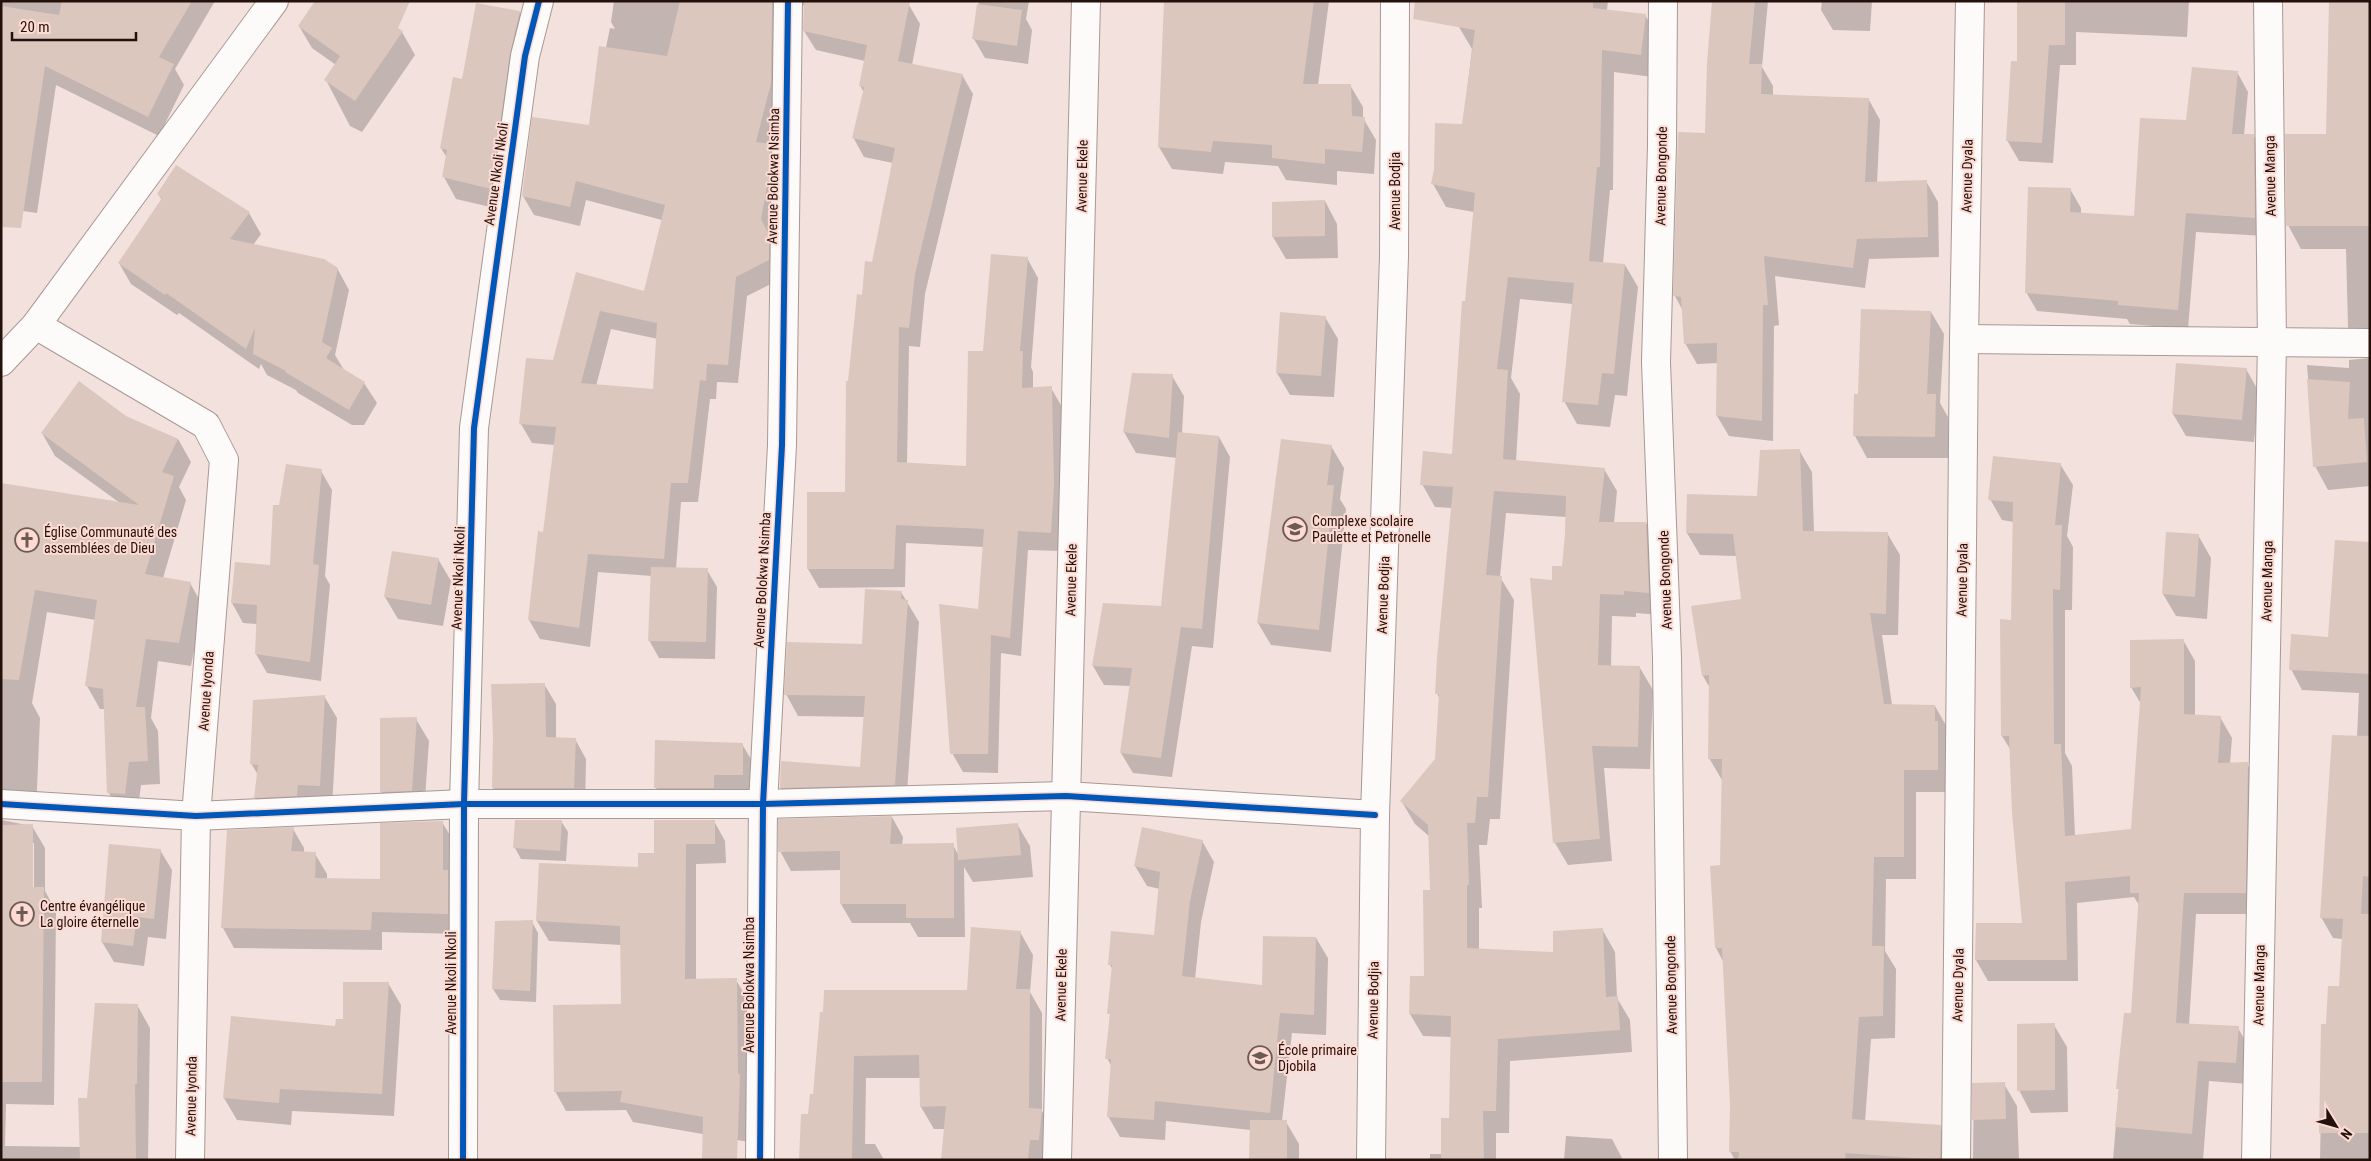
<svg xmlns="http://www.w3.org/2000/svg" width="2371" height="1161" font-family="'Roboto Condensed',sans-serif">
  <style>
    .shadow { fill: #0003; fill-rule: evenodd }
    .building { fill: #dbc7be; fill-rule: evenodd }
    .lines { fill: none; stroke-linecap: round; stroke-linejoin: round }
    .street-casing { stroke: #a99894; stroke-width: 30 }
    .street { stroke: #fdfafa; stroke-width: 28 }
    .cycleway-casing { stroke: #fddbd3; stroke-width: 9 }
    .cycleway { stroke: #0057b8; stroke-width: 6 }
    .labels { text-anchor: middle; stroke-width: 4; stroke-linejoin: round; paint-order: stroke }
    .street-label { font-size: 14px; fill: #24110c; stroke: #fddbd3 }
    .poi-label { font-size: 14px; fill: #24110c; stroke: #fddbd3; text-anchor: start }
  </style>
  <rect width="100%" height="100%" fill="#f3e1dd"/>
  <!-- shadow -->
  <g class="shadow">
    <polygon points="3,1 215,1 175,69 184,85 159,136 56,85 37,213 3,208 1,7"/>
    <path d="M614,1H889L909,5L920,24L912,65L962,75L973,94L925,294L920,347L909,346L907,464L967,467L984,352L1027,258L1038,278L1031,367L1033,372V389L1051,388L1062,407L1064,505L1061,551L1028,550L1021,656L1001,653L998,773L963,772L952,753L979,610L984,547L906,543L905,587L819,588L808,569L846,493L849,382L863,296L873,263L893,163L864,157L853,137L864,93L860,85L865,61L816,50L804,31L805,6L799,4L782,102L770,146L781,165L779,280L747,296L738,383L717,382L716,399H710L698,502H681L676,569L707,570L717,587L715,659L659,658L649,640L652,576L598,572L590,647L540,639L529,620L544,533L555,445L532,443L521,424L554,361L577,274L645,293L662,220L586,200L580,226L534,215L523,196L590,126L610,28L615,29L611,22ZM611,329L658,339L654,391L596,386Z"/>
    <polygon points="979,1 1029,1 1026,19 1032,30 1028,64 985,58 974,39"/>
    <polygon points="1165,1 1329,1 1318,85 1350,85 1363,107 1363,118 1376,140 1374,174 1337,171 1337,185 1286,180 1278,166 1225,162 1223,174 1172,169 1159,147"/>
    <polygon points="1464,1 1608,1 1607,10 1645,15 1658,37 1653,77 1614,72 1613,190 1610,190 1603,263 1625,265 1638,287 1627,396 1615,395 1610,427 1577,424 1564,401 1573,304 1520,299 1511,378 1520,394 1516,461 1604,469 1617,491 1614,523 1646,523 1659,546 1661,615 1636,613 1636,617 1612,616 1611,666 1640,668 1653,690 1650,769 1604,768 1612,861 1568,865 1555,843 1531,579 1553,581 1563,567 1567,517 1506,513 1500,577 1514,600 1500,819 1490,819 1487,845 1479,845 1482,908 1479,908 1479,950 1555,953 1602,929 1615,952 1617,998 1630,1020 1632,1052 1510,1061 1509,1133 1496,1133 1496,1160 1430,1160 1430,1154 1443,1154 1450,1119 1452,1037 1423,1036 1410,1014 1425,978 1431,892 1430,837 1415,824 1402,802 1436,759 1440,700 1437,693 1453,508 1435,507 1422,484 1454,455 1474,212 1446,207 1433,184 1463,126 1472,49 1459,27"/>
    <polygon points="1713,1 1768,1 1762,67 1773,86 1773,96 1869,100 1880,120 1877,183 1926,181 1938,202 1939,257 1869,259 1865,288 1775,276 1779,325 1774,326 1773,441 1729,436 1717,416 1718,363 1697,364 1685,343 1683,311 1675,296 1706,134"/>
    <polygon points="1822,1 1872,1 1870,31 1833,30 1821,10"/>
    <polygon points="2019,1 2189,1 2187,37 2076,32 2076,65 2060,65 2053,163 2019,161 2007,140 2018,62"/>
    <polygon points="520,12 532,34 503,210 456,199 444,177 447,158 441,148 463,80"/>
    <polygon points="299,26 402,32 415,55 362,132 350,126 326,80 336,65 312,48"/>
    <polygon points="2237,72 2248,92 2244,135 2253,135 2264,154 2265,236 2196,232 2188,329 2130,324 2127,319 2037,311 2026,292 2070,189 2081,208 2081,214 2136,218 2187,121"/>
    <polygon points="2370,80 2370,351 2362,350 2348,327 2346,249 2301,249 2288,225 2327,136"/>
    <polygon points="158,194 249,213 261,234 253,245 337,268 349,290 335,355 344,370 364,383 377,403 364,425 352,425 298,393 296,390 267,375 261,364 259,369 179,313 177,315 131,284 119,263 162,200"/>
    <polygon points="1325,201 1337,224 1338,258 1286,259 1273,237"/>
    <polygon points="1931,312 1944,334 1940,403 1948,417 1948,458 1867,458 1855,436 1859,395"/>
    <polygon points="1325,317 1338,339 1334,397 1290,395 1277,373"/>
    <polygon points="2370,358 2370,486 2328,490 2315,466 2307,365 2349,368 2349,360"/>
    <polygon points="2246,369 2259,392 2254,442 2186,436 2173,414"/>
    <polygon points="1172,376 1184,396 1182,434 1219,437 1230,457 1213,648 1192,646 1172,777 1133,773 1121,753 1131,686 1104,685 1093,666 1162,608 1177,458 1136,453 1124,432"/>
    <polygon points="126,417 178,439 191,462 179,487 186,500 163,578 190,583 203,606 191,666 158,661 151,718 158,731 160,784 141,785 137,816 122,816 109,793 105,709 100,709 87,686 96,620 47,612 32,703 40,718 36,812 1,818 1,497 120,503 55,456 42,433"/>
    <polygon points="1331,446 1344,468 1340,499 1346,509 1331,652 1271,645 1258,623"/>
    <polygon points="1799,450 1812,472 1814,532 1887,533 1900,555 1898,635 1882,635 1892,705 1935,706 1948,729 1950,792 1916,792 1916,879 1886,879 1885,951 1896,969 1895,1038 1871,1039 1865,1122 1940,1127 1953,1149 1953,1160 1735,1160 1730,1151 1732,1104 1724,963 1716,948 1722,866 1722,780 1709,758 1710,688 1703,676 1742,600 1737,556 1700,555 1687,533 1758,498"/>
    <polygon points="2060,464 2073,485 2067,536 2073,547 2072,610 2065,610 2065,753 2072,766 2075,836 2132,830 2141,704 2131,687 2183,640 2195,661 2195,716 2220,717 2232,738 2230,764 2247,764 2260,785 2257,914 2196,914 2189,1025 2238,1028 2250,1049 2248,1084 2209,1081 2203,1160 2113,1160 2125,1014 2132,1015 2139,905 2134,897 2077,903 2078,981 1988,981 1976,960 1977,924 2024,924 2012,752 2002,736 2012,621 2014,522 2002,520 1990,499"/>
    <polygon points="321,471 332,490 325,576 330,585 321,681 267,673 256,654 257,624 243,623 232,603 271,566"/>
    <polygon points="2168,533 2198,535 2211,558 2207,619 2176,616 2163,594"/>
    <polygon points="2370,543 2370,1032 2343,939 2333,938 2321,917 2357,737 2359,693 2302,690 2291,669 2329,638"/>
    <polygon points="438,559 451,581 443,626 398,619 385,597"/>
    <polygon points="901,592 919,622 906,806 793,809 781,788 861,769 865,717 798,716 786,694 863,645"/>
    <polygon points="544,684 556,704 556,739 575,739 586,759 585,808 505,808 493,788 495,736"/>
    <polygon points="324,696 337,718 332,808 268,820 255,797 258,775 251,763"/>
    <polygon points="416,719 429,741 424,813 394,814 381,792"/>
    <polygon points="656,742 742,744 755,766 755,797 669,810 656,788"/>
    <polygon points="892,817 903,837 902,845 953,845 959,856 1017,824 1030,846 1033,877 973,882 964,867 965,937 918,937 910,923 852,923 841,904 842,870 791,871 780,851"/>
    <path d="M1,820L32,826L45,848V891L56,911L54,1105L6,1104L5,1146L81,1147L88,1099L137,1005L150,1028L148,1160H1ZM31,843H34V893H32Z"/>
    <polygon points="561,821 568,832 566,861 521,859 515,848"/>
    <polygon points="714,821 725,841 726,863 696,864 696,980 736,980 748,1000 749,1142 633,1122 626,1110 566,1111 555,1091 623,1005 622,945 549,941 537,921 540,864 639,868 655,854"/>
    <polygon points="442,822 454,842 459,934 382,932 382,950 234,948 223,928 293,829 304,848 304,853 315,854 327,874 327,879 381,880"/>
    <polygon points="1202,841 1214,862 1201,922 1195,979 1263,986 1316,938 1328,958 1326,1035 1292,1033 1282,1121 1286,1122 1299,1144 1299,1160 1250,1160 1251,1130 1166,1121 1165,1140 1120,1137 1108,1116 1112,1067 1107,1058 1113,970 1110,965 1155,937 1160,889 1147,886 1135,866"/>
    <polygon points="160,850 172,870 166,939 148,937 144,966 114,962 102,942"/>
    <polygon points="532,922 538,933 536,1002 500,1000 493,989"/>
    <polygon points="1020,932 1033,955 1030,992 1042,1013 1042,1111 1054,1133 1051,1160 942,1160 945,1129 934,1129 921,1107 921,1078 866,1078 865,1144 875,1144 884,1160 833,1160 814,1095 821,1013 969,991"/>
    <polygon points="388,983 401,1005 394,1116 292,1111 291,1125 237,1120 224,1098 336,1027"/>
    <polygon points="2054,1025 2067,1047 2068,1112 2031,1113 2019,1090"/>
    <polygon points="2322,1058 2370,1061 2370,1160 2320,1160"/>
    <polygon points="1974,1084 2004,1084 2017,1106 2019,1160 1973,1160"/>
    <polygon points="1566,1136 1612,1139 1623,1160 1564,1160"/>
  </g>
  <!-- building -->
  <g class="building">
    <polygon points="62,1 192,1 159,57 174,64 148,117 45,66 21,228 1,227 1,6 59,15"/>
    <polygon points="315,1 410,1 398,28 403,31 355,101 324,80 340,56 298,26"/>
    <path d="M680,1H772L771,83L756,142L770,144V170L761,219L769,235V260L736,277L728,365L707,364L706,381L700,380L688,483H671L664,559L588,554L579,628L528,620L538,531L543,532L556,427L519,424L526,358L553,360L576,272L644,291L665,205L576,181L570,207L522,196L532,117L589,125L599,46L667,56ZM600,311L657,323L653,389L581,383Z"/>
    <polygon points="804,1 910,1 898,61 963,74 915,274 909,328 899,327 897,462 966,466 968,351 983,351 991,254 1028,257 1020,351 1023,351 1022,388 1052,386 1054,485 1051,533 1018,531 1010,638 991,635 988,754 950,754 939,604 978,609 984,529 896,525 894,569 807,569 807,492 845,492 846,381 848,381 857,294 862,295 865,261 872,262 895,148 852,138 864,87 859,86 867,45 803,31"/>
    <polygon points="1164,1 1314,1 1303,84 1351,84 1352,116 1365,117 1362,152 1325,149 1325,164 1272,158 1272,145 1213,141 1211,152 1158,147"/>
    <polygon points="1415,1 1593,1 1593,8 1646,14 1641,55 1602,50 1600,167 1597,167 1589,261 1625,264 1614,374 1602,373 1598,405 1562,402 1574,283 1508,277 1497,369 1508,370 1503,459 1605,468 1599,522 1646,522 1649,593 1624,591 1624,595 1600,594 1598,665 1640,666 1638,747 1592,746 1600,839 1553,843 1530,578 1552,580 1552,566 1562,566 1565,534 1566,496 1494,491 1486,575 1502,576 1488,797 1477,797 1475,823 1467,823 1469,885 1467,885 1467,948 1553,952 1553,931 1603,928 1606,997 1618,996 1620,1030 1498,1039 1496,1111 1483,1111 1484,1160 1441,1160 1441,1118 1449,1118 1451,1016 1409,1014 1410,976 1424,976 1423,890 1430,890 1428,825 1400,801 1435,759 1439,694 1435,694 1437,658 1453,487 1420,485 1423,451 1452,454 1462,301 1465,301 1475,193 1431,184 1434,169 1435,123 1462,124 1475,30 1413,19"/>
    <polygon points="1712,1 1755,1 1749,64 1762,64 1761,94 1869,98 1865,182 1927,180 1928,237 1857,239 1853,268 1764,256 1768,305 1763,305 1762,421 1716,416 1717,343 1684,344 1681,297 1673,296 1678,132 1705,133 1707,63"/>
    <polygon points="2017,1 2065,1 2065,45 2049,45 2042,143 2006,141 2011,61 2017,61"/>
    <polygon points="2329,1 2370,1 2370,226 2286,226 2285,134 2326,134"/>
    <polygon points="476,3 520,11 510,54 491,189 442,177 447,150 440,148 453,77 462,79"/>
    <polygon points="977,4 1022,10 1017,46 972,39"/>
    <polygon points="2192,67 2238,71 2232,134 2254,134 2255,218 2186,213 2178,310 2118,305 2118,301 2025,293 2028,187 2071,188 2070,212 2134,216 2140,118 2186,120"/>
    <polygon points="176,165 250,212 230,239 324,259 338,268 322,342 332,348 326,358 365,382 349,410 285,372 286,371 253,354 255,328 246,349 166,293 165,295 118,263 162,198 157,194"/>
    <polygon points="1325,200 1325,236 1272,237 1272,202"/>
    <polygon points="1861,309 1931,311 1927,394 1936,394 1935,437 1853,436 1854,394 1858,394"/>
    <polygon points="1280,312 1326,316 1321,376 1276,373"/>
    <polygon points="2176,363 2247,368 2242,420 2172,414"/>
    <polygon points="1132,373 1173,374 1169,438 1123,432"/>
    <polygon points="2307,379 2350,382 2348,419 2364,418 2367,462 2313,467"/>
    <polygon points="79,381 126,416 178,439 162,472 174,476 145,574 191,582 179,643 146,639 136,707 145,707 148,761 129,762 125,794 107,793 103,689 85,686 97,600 35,590 19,680 1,679 1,483 139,505 41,433"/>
    <polygon points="1178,432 1219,436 1202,629 1181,627 1161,758 1120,753 1132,668 1092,666 1103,603 1161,606"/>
    <polygon points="1281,439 1332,445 1327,485 1334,485 1319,630 1257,623"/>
    <polygon points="1800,449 1803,531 1888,532 1886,614 1870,613 1884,704 1935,705 1935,721 1938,721 1938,770 1904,770 1904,857 1874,857 1872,946 1884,946 1883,1016 1859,1017 1852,1119 1941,1125 1940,1160 1845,1153 1846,1160 1738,1160 1739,1152 1729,1152 1730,1104 1722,948 1715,948 1710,866 1720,865 1722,759 1708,759 1709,675 1702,676 1691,606 1741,599 1733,534 1686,533 1687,494 1757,496 1760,450"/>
    <polygon points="1993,456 2061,463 2055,525 2062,525 2060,590 2053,589 2054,744 2061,744 2065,836 2131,829 2141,687 2130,688 2130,640 2184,639 2184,714 2221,716 2218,763 2248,762 2246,893 2184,893 2176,1023 2239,1026 2236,1063 2198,1061 2192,1134 2115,1127 2119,1089 2116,1089 2124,1013 2131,1013 2139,893 2130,893 2130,876 2065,882 2067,960 1975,960 1976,923 2022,923 2012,813 2009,736 2001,736 2000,619 2011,620 2013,502 1988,500"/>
    <polygon points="286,464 322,469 313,564 319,565 310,662 255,654 257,605 231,603 235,562 270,565 273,505 279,505"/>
    <polygon points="2166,532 2199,534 2195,597 2162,594"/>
    <polygon points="2335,540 2370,542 2370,674 2289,670 2291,634 2328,637"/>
    <polygon points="392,551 439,558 431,605 384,597"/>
    <polygon points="651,567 708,568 706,642 648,641"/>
    <polygon points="865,589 902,591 901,599 908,600 895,785 780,788 781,761 860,767 865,696 784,695 787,642 862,644"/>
    <polygon points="545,683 546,737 576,738 574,788 492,788 493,736 491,684"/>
    <polygon points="325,695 320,786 298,785 297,796 254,798 258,765 250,764 253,700"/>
    <polygon points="417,717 412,791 380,792 380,718"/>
    <polygon points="2332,735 2370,736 2370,877 2363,876 2361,914 2370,914 2370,1133 2319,1133 2321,1024 2326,1024 2328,986 2339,986 2343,919 2320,918"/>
    <polygon points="655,740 743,743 743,775 714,775 714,788 654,788"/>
    <polygon points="892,816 890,844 954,843 954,918 906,918 906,904 840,904 840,851 778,852 778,819"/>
    <polygon points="515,820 562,820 560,851 513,848"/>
    <polygon points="654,820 715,820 715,844 686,844 685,979 737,978 738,1074 740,1074 737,1160 702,1160 703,1117 620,1102 622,1091 554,1092 553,1005 621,1004 620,926 536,921 539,863 638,867 638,853 654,853"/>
    <polygon points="443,821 443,870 448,870 448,914 372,912 371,930 221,928 227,830 294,827 291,851 316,852 315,878 380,879 380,823"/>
    <polygon points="1018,823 1021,855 958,860 956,828"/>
    <polygon points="33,824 33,887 44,887 42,1082 1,1082 1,825"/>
    <polygon points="1142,827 1203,840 1190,901 1182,976 1262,985 1263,936 1316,937 1314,1015 1280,1013 1270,1113 1155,1101 1154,1120 1107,1117 1111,1059 1105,1059 1110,1014 1107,1014 1112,965 1108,965 1111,931 1154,935 1160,872 1134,866"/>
    <polygon points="109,844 161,849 154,919 137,917 133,946 101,942"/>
    <polygon points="533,920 530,991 492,989 495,921"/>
    <polygon points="971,927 1021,931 1016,989 1030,989 1029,1108 1042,1109 1039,1140 1030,1140 1028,1160 941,1160 946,1106 920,1107 919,1055 854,1056 852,1160 799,1160 801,1114 808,1114 810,1094 813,1094 820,1012 823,1012 824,990 967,990"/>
    <polygon points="343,982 389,982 382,1094 280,1089 279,1103 223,1098 231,1016 335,1026 336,1019 343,1019"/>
    <polygon points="95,1003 138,1004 137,1084 135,1084 136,1160 80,1160 78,1098 87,1098"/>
    <polygon points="2055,1023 2055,1090 2017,1091 2017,1024"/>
    <polygon points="2005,1082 2006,1119 1972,1120 1972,1083"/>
    <polygon points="1250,1120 1287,1120 1287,1160 1249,1160"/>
  </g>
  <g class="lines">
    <!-- street casing -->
    <g class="street-casing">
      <g id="street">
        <polyline points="1663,1 1662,145 1656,362 1667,658 1673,1160"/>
        <polyline points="36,325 206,425 224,460 196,816 190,1160"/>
        <polyline points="1964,339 2370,343"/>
        <polyline points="1,362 36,325 274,1"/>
        <polyline points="1,804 196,816 464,804 763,804 1066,796 1375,815"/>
        <polyline points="463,1160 464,804 474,428 525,56 539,1"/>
        <polyline points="760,1160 763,804 782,445 788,1"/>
        <polyline points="1057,1160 1086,1"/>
        <polyline points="1371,1160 1375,815 1394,256 1395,1"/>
        <polyline points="1956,1160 1964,339 1970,1"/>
        <polyline points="2256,1160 2272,343 2268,1"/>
      </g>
    </g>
    <!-- street -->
    <use href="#street" class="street"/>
    <!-- cycleway casing -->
    <g class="cycleway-casing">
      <g id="cycleway">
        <polyline points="1,804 196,816 464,804 763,804 1066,796 1375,815"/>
        <polyline points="463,1160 464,804 474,428 525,56 539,1"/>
        <polyline points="760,1160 763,804 782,445 788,1"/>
      </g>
    </g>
    <!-- cycleway -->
    <use href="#cycleway" class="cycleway"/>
  </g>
  <!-- icons -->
  <defs>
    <g id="school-ring" transform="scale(1.25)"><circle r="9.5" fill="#fddbd3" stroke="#6c5a55" stroke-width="1.5"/><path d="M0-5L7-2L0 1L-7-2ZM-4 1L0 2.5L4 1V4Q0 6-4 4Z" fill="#6c5a55"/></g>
    <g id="church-ring" transform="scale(1.25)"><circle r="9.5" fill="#fddbd3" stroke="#6c5a55" stroke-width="1.5"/><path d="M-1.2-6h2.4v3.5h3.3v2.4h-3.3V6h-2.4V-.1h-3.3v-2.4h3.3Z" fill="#6c5a55"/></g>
  </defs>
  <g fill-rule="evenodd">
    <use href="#school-ring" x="1295" y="529"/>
    <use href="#church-ring" x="27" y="540"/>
    <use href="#church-ring" x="22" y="914"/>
    <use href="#school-ring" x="1260" y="1058"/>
  </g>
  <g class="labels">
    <!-- street labels -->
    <g class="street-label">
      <text transform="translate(496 174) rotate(-82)" y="5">Avenue Nkoli Nkoli</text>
      <text transform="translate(773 176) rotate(-89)" y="5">Avenue Bolokwa Nsimba</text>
      <text transform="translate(1082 176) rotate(-89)" y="5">Avenue Ekele</text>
      <text transform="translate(1661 176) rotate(-89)" y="5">Avenue Bongonde</text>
      <text transform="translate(1967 176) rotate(-89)" y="5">Avenue Dyala</text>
      <text transform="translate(2270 176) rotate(-91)" y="5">Avenue Manga</text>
      <text transform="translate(1395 191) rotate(-90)" y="5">Avenue Bodjia</text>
      <text transform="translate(458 578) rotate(-88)" y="5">Avenue Nkoli Nkoli</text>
      <text transform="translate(762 580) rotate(-87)" y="5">Avenue Bolokwa Nsimba</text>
      <text transform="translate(1071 580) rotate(-89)" y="5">Avenue Ekele</text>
      <text transform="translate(1665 580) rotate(-92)" y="5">Avenue Bongonde</text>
      <text transform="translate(1962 580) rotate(-89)" y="5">Avenue Dyala</text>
      <text transform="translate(2267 581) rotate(-89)" y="5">Avenue Manga</text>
      <text transform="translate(1383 595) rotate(-88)" y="5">Avenue Bodjia</text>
      <text transform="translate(206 691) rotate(-86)" y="5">Avenue Iyonda</text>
      <text transform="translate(451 983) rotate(-90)" y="5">Avenue Nkoli Nkoli</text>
      <text transform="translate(749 985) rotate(-90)" y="5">Avenue Bolokwa Nsimba</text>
      <text transform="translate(1061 985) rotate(-89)" y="5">Avenue Ekele</text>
      <text transform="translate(1671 985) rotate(-91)" y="5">Avenue Bongonde</text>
      <text transform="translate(1958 985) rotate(-89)" y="5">Avenue Dyala</text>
      <text transform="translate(2259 985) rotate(-89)" y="5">Avenue Manga</text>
      <text transform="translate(1373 1000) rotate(-89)" y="5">Avenue Bodjia</text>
      <text transform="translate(191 1096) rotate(-89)" y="5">Avenue Iyonda</text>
    </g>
    <!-- poi labels -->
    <g class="poi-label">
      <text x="1312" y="526">Complexe scolaire<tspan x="1312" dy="16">Paulette et Petronelle</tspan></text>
      <text x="44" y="537">Église Communauté des<tspan x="44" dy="16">assemblées de Dieu</tspan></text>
      <text x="40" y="911">Centre évangélique<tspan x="40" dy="16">La gloire éternelle</tspan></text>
      <text x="1278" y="1055">École primaire<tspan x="1278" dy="16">Djobila</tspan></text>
    </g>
  </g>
  <!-- border -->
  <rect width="2371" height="1161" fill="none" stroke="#24110c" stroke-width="5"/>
  <!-- north arrow -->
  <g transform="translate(2336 1126) rotate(127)" stroke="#fddbd3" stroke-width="4" paint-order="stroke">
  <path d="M0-4L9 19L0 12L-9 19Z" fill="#24110c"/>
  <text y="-8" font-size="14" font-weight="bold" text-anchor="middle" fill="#24110c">N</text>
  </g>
  <!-- scale -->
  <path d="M12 32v8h124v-8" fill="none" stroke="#24110c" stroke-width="2.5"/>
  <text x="20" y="32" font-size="15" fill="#24110c" stroke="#fddbd3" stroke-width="4" paint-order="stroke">20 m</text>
</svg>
